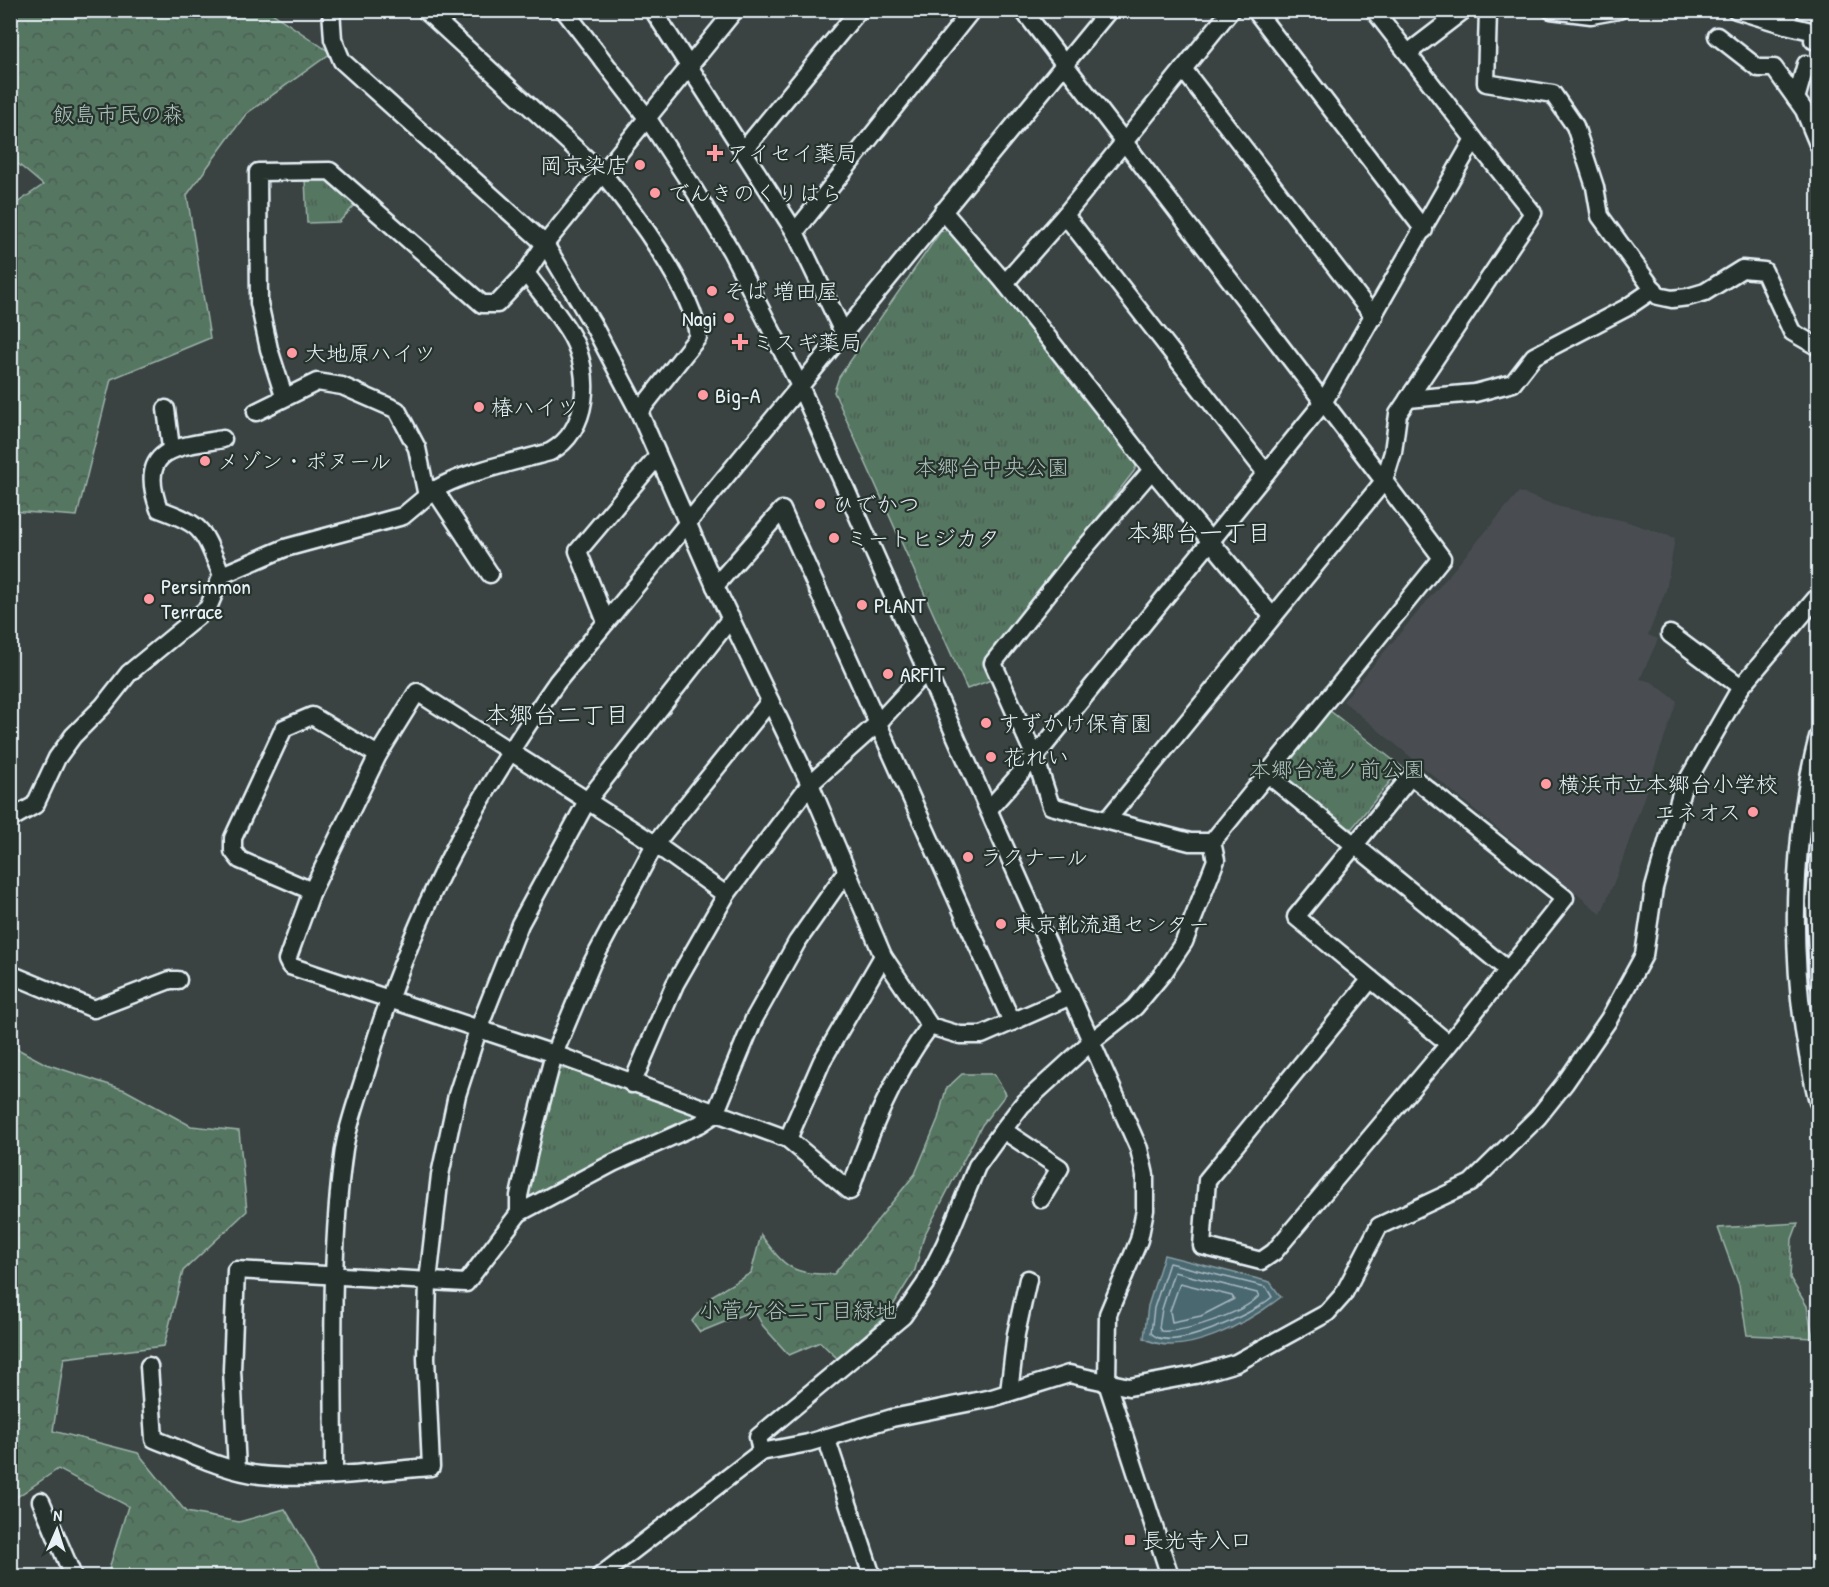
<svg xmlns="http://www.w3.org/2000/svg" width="1829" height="1587" font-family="'Patrick Hand','Klee One',sans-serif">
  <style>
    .built { fill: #484e51 }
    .grass { fill: url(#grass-tufts); stroke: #9eb4ac; stroke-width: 1.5 }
    .forest { fill: url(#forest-crowns); stroke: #9eb4ac; stroke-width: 1.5 }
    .water { fill: #4a6770; stroke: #899ea6; stroke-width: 1.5 }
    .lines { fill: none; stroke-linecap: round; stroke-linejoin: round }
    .shore { stroke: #a9bac2; stroke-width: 1.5 }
    .minor-casing { stroke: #e8f1f8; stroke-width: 21 }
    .minor { stroke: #26332d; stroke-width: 16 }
    .poi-dot { fill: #ff9aa2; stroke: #26332d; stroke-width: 2 }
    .labels { text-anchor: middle; stroke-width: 4.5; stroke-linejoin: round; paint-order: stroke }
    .park-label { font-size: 22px; fill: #adc0bb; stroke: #26332d }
    .poi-label { font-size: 22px; fill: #e8f1f8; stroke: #26332d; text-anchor: start }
    .neighbourhood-label { font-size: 24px; fill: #e8f1f8; stroke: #26332d }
  </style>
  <defs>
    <pattern id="grass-tufts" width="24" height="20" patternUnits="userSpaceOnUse" patternTransform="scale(1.5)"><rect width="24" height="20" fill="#547660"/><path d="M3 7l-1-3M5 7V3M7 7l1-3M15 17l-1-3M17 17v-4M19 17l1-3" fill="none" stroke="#4c5d54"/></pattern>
    <pattern id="forest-crowns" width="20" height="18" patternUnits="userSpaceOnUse" patternTransform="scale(1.5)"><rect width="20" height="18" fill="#547660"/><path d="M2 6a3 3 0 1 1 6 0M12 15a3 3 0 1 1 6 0" fill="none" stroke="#4c5d54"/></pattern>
  </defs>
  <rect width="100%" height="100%" fill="#3a4342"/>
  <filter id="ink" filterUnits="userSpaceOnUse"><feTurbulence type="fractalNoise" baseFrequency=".0167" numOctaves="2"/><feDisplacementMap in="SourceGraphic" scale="12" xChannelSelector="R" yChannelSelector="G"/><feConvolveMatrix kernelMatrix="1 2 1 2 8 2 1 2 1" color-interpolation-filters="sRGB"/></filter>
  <g filter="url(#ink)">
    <!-- built -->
    <polygon class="built" points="1519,492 1560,507 1625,521 1675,538 1666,590 1648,635 1658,639 1640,679 1652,682 1677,701 1620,867 1601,914 1343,701"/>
    <!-- grass -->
    <g class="grass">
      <polygon points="326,177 357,203 339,222 307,223 305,178"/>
      <polygon points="950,230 1137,464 1134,471 987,661 991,680 967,689 834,392 839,377 941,231"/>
      <polygon points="1325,707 1402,767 1348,833 1279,773"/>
      <polygon points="561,1069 568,1069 690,1111 693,1116 691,1124 538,1198 529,1195 528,1185 555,1074"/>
      <polygon points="1798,1223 1792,1239 1790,1278 1807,1306 1813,1338 1747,1335 1739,1285 1718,1228"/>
    </g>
    <!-- forest -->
    <g class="forest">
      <polygon points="11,11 269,11 331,53 246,114 187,195 210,338 111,379 77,516 11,511 10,208 43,185 11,158"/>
      <polygon points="10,1045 46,1064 125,1090 191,1126 239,1131 247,1211 183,1271 164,1346 64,1358 53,1431 138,1453 186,1512 239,1522 285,1509 325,1576 117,1576 109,1569 128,1506 58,1469 11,1501"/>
      <path d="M962,1074H994L1006,1094L982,1125L924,1236L915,1270L894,1304L880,1321L838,1359L820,1342L789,1355L763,1326L754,1310L700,1332L692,1321L713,1295L751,1273L761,1235C785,1268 793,1275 834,1274L915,1174L938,1119L946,1089Z"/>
    </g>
    <!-- water -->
    <path class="water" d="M1164,1255L1270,1282L1281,1297C1250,1321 1182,1361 1144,1338L1148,1306Z"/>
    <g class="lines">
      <!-- shore -->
      <g class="shore">
        <path d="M1169,1263L1266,1287L1272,1297C1254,1313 1170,1355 1151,1333L1154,1308Z"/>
        <path d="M1174,1272L1257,1293L1259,1296C1243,1313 1184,1333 1161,1331L1159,1328L1162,1309Z"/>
        <polygon points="1180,1283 1232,1296 1234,1299 1201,1316 1172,1322 1170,1311"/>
      </g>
      <!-- minor casing -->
      <g class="minor-casing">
        <g id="minor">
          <polyline points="331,10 333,39 342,61 545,244 592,323 639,412 715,586 810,784 883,956 930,1026 960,1035 982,1035 1071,996"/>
          <path d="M425,10L603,174C633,210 694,291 698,337L639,412"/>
          <polyline points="564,10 648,119 690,183 731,251 800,386 1139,1149 1145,1175 1145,1210 1139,1240 1108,1314 1107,1383 1170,1576"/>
          <polyline points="653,10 795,232 843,332"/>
          <polyline points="1023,10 1384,481 1107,820"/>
          <polyline points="1255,10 1424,230"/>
          <polyline points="1488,10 1486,83 1553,94 1575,126 1595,187 1600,216 1658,296 1672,299 1688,297 1705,292 1742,269 1764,271 1792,332 1818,347"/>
          <polyline points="1551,10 1591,15 1619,10"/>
          <polyline points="1736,10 1786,25 1790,10"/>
          <polyline points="1786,25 1815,32 1813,40"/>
          <polyline points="1717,36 1758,68 1774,68 1804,110 1818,144"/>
          <polyline points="1408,53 1464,10"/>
          <polyline points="1183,69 1374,317"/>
          <polyline points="1796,99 1806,64"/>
          <polyline points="743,151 859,10"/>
          <polyline points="943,211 1005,283 1152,470 1272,616"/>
          <polyline points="1065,215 1266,473"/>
          <polyline points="795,232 972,10"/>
          <polyline points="1005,283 1065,215 1231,10"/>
          <polyline points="284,396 269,349 259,303 258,172 330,171 482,304 497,304 526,273 545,244 735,10"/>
          <polyline points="1408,399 1475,393 1513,383 1534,356 1626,308 1654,289"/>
          <polyline points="166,409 171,448"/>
          <path d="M256,412L317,382L342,386L397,410L417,448L427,496C449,475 518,461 550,452C589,431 592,374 572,337C560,315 541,294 526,273"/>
          <polyline points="1152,470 1076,558 993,663 1035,757 1051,806 1190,842 1212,842 1442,558 1384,481 1393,452 1398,414 1533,213 1474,139"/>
          <polyline points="434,489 490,574"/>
          <path d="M222,575C202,530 206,526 159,509C136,447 177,447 223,439"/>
          <polyline points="715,586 782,510 1012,1022"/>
          <polyline points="606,622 578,551 658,456"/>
          <polyline points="1670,634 1741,687"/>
          <path d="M1818,737C1788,855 1789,985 1818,1102"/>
          <path d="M378,755L312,716L284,728L233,838V851L240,860L312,891L287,960L290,966L554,1054L788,1139L850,1191C870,1132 892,1076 930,1026"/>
          <polyline points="1267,774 1508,970"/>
          <polyline points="989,809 1035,757 1323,403 1474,139 1374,10"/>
          <polyline points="10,819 35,805 57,758 73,736 103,706 129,673 208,608 222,575 285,548 403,516 427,496"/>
          <polyline points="1818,860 1815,902 1818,981"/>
          <polyline points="312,891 378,755 417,692 655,844 726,895"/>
          <polyline points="10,974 94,1009 170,980 178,980"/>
          <polyline points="1371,979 1207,1180 1202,1246 1261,1261 1274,1252 1449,1044 1565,898 1411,776 1296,917 1449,1044"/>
          <polyline points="632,1084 675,984 726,895 810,784 879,722 926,671"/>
          <polyline points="1003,1130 1060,1168 1041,1199"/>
          <polyline points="788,1139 822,1061 883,956"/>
          <polyline points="519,1213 519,1196 533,1133 554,1054 592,963 655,844 770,701"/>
          <path d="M149,1366L154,1439C188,1452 224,1471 260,1475C315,1481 375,1471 431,1467L426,1358L428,1281L440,1175L457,1095L478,1030L520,924L587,801L731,618"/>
          <polyline points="1009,1392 1016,1334 1028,1279"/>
          <polyline points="826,1437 872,1576"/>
          <polyline points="761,1452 758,1437 903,1316 925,1284 945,1244 977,1166 1003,1130 1022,1105 1092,1041 1135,1007 1164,972 1184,942 1216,860 1212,842"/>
          <polyline points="237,1470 232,1370 236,1270 466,1283 519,1213 613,1163 700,1124 715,1114 754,1019 797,942 846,872"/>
          <path d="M334,1475C334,1366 329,1256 344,1149C349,1120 361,1090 369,1062C412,916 470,806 557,682L1109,10"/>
          <polyline points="41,1501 73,1576"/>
          <polyline points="600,1576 761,1452 808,1443 892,1418 992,1398 1069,1374 1129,1387 1195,1375 1236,1363 1327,1313 1343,1295 1379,1226 1471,1183 1538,1117 1565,1083 1609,1019 1644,955 1654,888 1682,790 1741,687 1818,596"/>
        </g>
      </g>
      <!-- minor -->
      <use href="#minor" class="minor"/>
    </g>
  </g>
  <!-- markers -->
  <g class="poi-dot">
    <path d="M712 144h6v6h6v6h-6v6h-6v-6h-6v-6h6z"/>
    <circle cx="640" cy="165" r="6"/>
    <circle cx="655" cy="193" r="6"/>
    <circle cx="712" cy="291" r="6"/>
    <circle cx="729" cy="318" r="6"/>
    <path d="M737 333h6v6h6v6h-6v6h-6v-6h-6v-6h6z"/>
    <circle cx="292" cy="353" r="6"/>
    <circle cx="703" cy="395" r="6"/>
    <circle cx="479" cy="407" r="6"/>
    <circle cx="205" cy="461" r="6"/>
    <circle cx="820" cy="504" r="6"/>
    <circle cx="834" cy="538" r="6"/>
    <circle cx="149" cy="599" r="6"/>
    <circle cx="862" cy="605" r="6"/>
    <circle cx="888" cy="674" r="6"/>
    <circle cx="986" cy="723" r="6"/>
    <circle cx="991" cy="757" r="6"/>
    <circle cx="1546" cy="784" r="6"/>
    <circle cx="1753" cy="812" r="6"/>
    <circle cx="968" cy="857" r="6"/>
    <circle cx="1001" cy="924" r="6"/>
    <rect x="1124" y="1534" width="12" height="12" rx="3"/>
  </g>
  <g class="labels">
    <!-- park labels -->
    <g class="park-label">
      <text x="118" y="122">飯島市民の森</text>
      <text x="992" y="475">本郷台中央公園</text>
      <text x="1337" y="777">本郷台滝ノ前公園</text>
      <text x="798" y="1318">小菅ケ谷二丁目緑地</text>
    </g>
    <!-- poi labels -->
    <g class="poi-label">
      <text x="727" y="161">アイセイ薬局</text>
      <text x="628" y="173" text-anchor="end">岡京染店</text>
      <text x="667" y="201">でんきのくりはら</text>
      <text x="724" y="299">そば 増田屋</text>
      <text x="717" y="326" text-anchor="end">Nagi</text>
      <text x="752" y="350">ミスギ薬局</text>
      <text x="304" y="361">大地原ハイツ</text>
      <text x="715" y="403">Big-A</text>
      <text x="491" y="415">椿ハイツ</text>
      <text x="217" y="469">メゾン・ポヌール</text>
      <text x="832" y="512">ひでかつ</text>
      <text x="846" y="546">ミートヒジカタ</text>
      <text x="161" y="594">Persimmon<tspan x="161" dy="25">Terrace</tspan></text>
      <text x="874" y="613">PLANT</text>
      <text x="900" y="682">ARFIT</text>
      <text x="998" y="731">すずかけ保育園</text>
      <text x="1003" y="765">花れい</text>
      <text x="1558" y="792">横浜市立本郷台小学校</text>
      <text x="1741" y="820" text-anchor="end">エネオス</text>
      <text x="980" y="865">ラクナール</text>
      <text x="1013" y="932">東京靴流通センター</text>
      <text x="1142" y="1548">長光寺入口</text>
    </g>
    <!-- neighbourhood labels -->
    <g class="neighbourhood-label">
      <text x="1199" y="541">本郷台一丁目</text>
      <text x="557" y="723">本郷台二丁目</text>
    </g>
  </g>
  <!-- margin -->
  <rect width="1829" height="1587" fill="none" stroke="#26332d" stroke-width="36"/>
  <rect x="18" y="18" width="1793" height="1551" fill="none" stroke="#e8f1f8" stroke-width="2" filter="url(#ink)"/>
  <!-- north arrow -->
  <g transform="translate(57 1530) rotate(3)" stroke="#26332d" stroke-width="4.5" paint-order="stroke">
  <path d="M0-4.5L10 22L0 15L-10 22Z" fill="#e8f1f8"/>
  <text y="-9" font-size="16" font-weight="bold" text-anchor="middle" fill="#e8f1f8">N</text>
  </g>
</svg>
